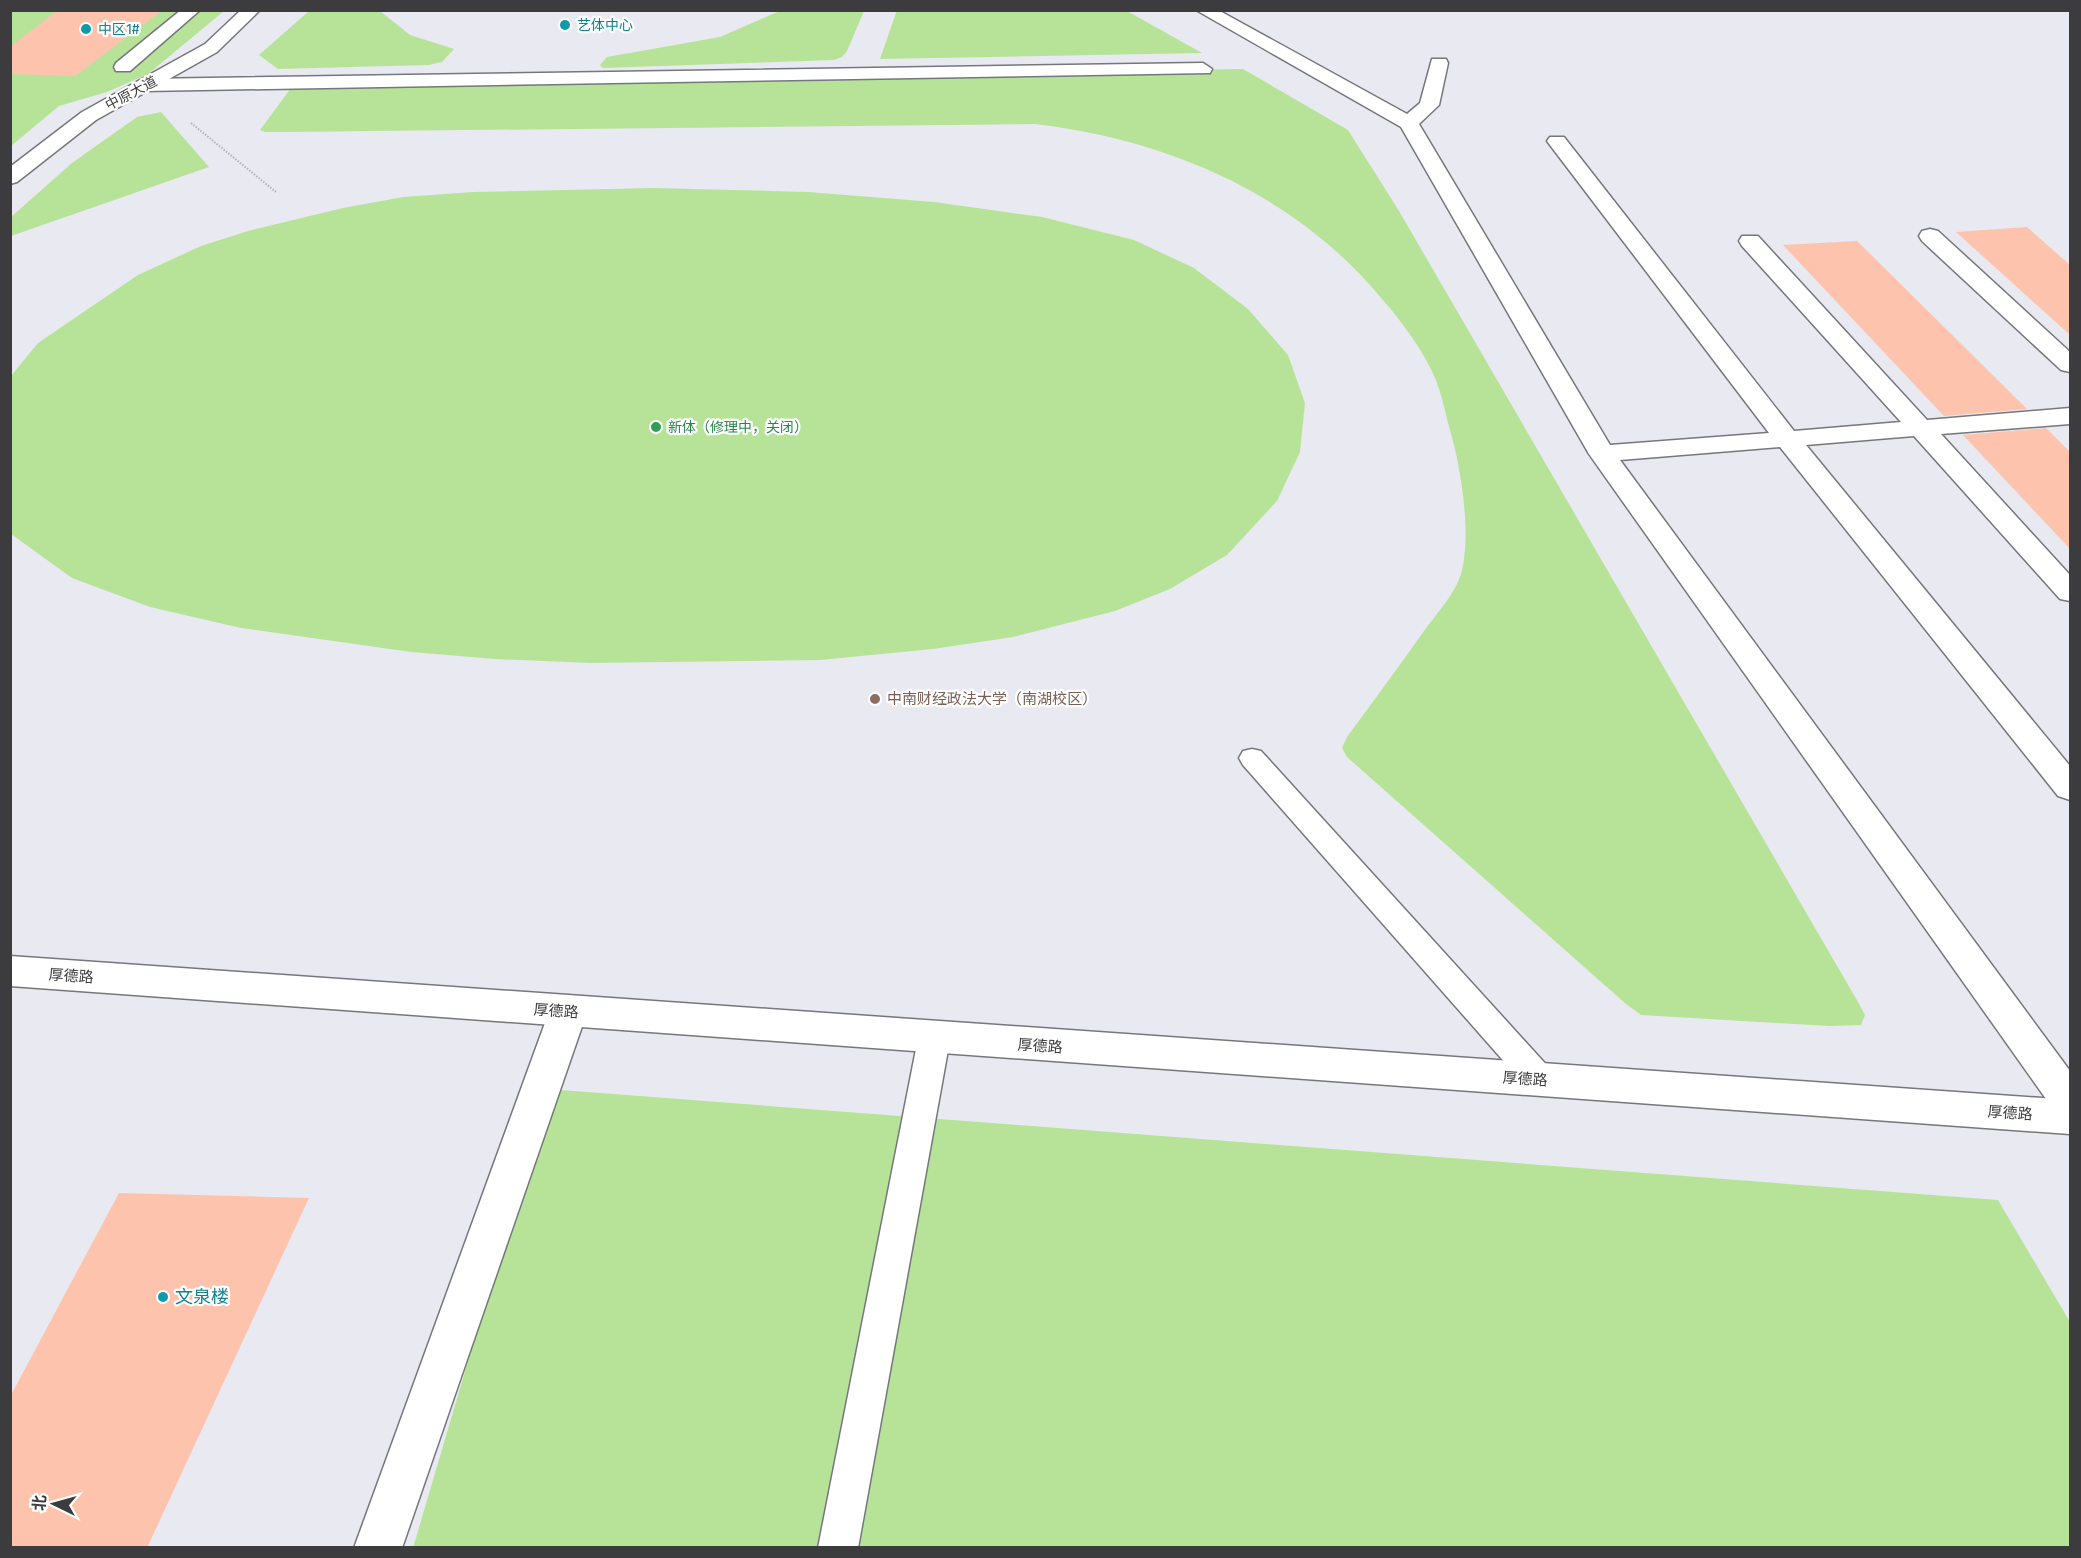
<svg xmlns="http://www.w3.org/2000/svg" width="2081" height="1558" font-family="'Fira Sans','Noto Sans SC',sans-serif">
  <style>
    .green { fill: #b7e399 }
    .building { fill: #fdc3ac }
    .lines { fill: none; stroke-linecap: round; stroke-linejoin: round }
    .service-casing { stroke: #76767d; stroke-width: 3 }
    .minor-casing { stroke: #76767d; stroke-width: 3 }
    .tertiary-casing { stroke: #76767d; stroke-width: 3 }
    .secondary-casing { stroke: #76767d; stroke-width: 3 }
    .path { stroke: #b3b3ba; stroke-width: 2; stroke-dasharray: 1.5 1.5; stroke-linecap: butt }
    .service { fill: #fff; fill-rule: evenodd }
    .minor { fill: #fff; fill-rule: evenodd }
    .tertiary { fill: #fff; fill-rule: evenodd }
    .secondary { fill: #fff; fill-rule: evenodd }
    .culture-dot { fill: #0f9aa8; stroke: #fff; stroke-width: 2 }
    .leisure-dot { fill: #2e9e5b; stroke: #fff; stroke-width: 2 }
    .education-dot { fill: #8d6e63; stroke: #fff; stroke-width: 2 }
    .labels { text-anchor: middle; stroke-width: 4.5; stroke-linejoin: round; paint-order: stroke }
    .far-culture-label { font-size: 14px; fill: #0d838f; stroke: #fff; text-anchor: start }
    .far-street-label { font-size: 14px; fill: #3c3c3f; stroke: #fff }
    .far-leisure-label { font-size: 14px; fill: #27864d; stroke: #fff; text-anchor: start }
    .education-label { font-size: 15px; fill: #785e54; stroke: #fff; text-anchor: start }
    .street-label { font-size: 15px; fill: #3c3c3f; stroke: #fff }
    .near-culture-label { font-size: 18px; fill: #0d838f; stroke: #fff; text-anchor: start }
  </style>
  <rect width="100%" height="100%" fill="#e9e9f1"/>
  <!-- green -->
  <g class="green">
    <polygon points="782,10 864,11 847,51 842,57 834,60 603,68 600,65 607,57 720,37"/>
    <polygon points="897,10 1127,11 1202,53 880,59"/>
    <polygon points="11,11 224,11 148,74 107,92 59,106 11,146"/>
    <polygon points="309,11 380,11 410,35 454,49 442,62 429,65 278,69 259,55"/>
    <path d="M1243,69L1348,130L1399,211L1858,1002L1865,1015L1861,1025L1829,1026L1641,1015L1626,1004L1347,757L1342,748L1347,737C1373,702 1399,666 1424,631C1437,613 1455,594 1461,574C1472,535 1461,468 1450,430C1445,413 1442,394 1435,378C1423,350 1402,322 1382,299C1295,194 1169,140 1035,124L287,132H265L260,130L294,84Z"/>
    <polygon points="161,112 209,167 11,236 11,217 72,163 137,117"/>
    <polygon points="653,188 808,192 934,202 1042,217 1134,240 1194,268 1248,309 1288,355 1305,403 1300,452 1277,501 1227,555 1170,589 1115,611 1013,637 933,649 820,660 591,663 495,659 411,652 241,628 150,607 72,578 11,534 11,376 38,343 138,275 201,246 248,231 343,208 403,197 473,192"/>
    <polygon points="548,1089 1998,1200 2070,1322 2070,1547 413,1548"/>
  </g>
  <!-- building -->
  <g class="building">
    <polygon points="58,10 163,10 75,76 10,74 10,47"/>
    <polygon points="2027,227 2070,265 2070,335 1956,232"/>
    <polygon points="1857,241 2027,409 1944,416 1783,245"/>
    <polygon points="2046,428 2070,452 2070,549 1963,435"/>
    <polygon points="119,1193 309,1198 147,1548 10,1548 10,1397"/>
  </g>
  <g class="lines">
    <!-- service casing -->
    <g class="service-casing">
      <g id="service">
        <polygon points="1252,749 1261,751 1552,1071 1557,1081 1552,1091 1541,1095 1530,1091 1243,765 1239,758 1243,751"/>
        <polygon points="934,1026 945,1030 950,1039 858,1548 818,1548 918,1039 923,1030"/>
      </g>
    </g>
    <!-- minor casing -->
    <g class="minor-casing">
      <g id="minor">
        <polygon points="181,10 200,10 130,71 116,71 114,67 116,63"/>
        <polygon points="1196,10 1218,10 1407,114 1420,103 1432,59 1446,59 1448,63 1439,105 1419,124 1610,445 1769,433 1550,145 1547,141 1550,137 1564,137 1794,431 1901,422 1742,246 1739,241 1742,236 1758,236 1927,420 2070,408 2070,424 1941,434 2070,575 2070,601 2060,599 1914,436 1806,445 2070,766 2070,800 2058,796 1780,447 1620,460 2070,1071 2070,1118 2056,1113 1589,454 1401,127"/>
        <polygon points="1203,63 1212,69 1210,73 145,91 135,85 145,79"/>
        <polygon points="1930,229 1938,231 2070,352 2070,372 2061,370 1922,241 1919,236 1922,231"/>
        <polygon points="568,997 581,1001 587,1012 402,1548 354,1548 549,1012 555,1001"/>
      </g>
    </g>
    <!-- tertiary casing -->
    <g class="tertiary-casing">
      <polygon id="tertiary" points="10,956 2070,1100 2070,1134 10,986"/>
    </g>
    <!-- secondary casing -->
    <g class="secondary-casing">
      <polygon id="secondary" points="241,10 260,10 217,52 96,120 17,182 10,184 10,167 82,112 205,44"/>
    </g>
    <!-- path -->
    <polyline class="path" points="191,123 276,192"/>
    <!-- service -->
    <use href="#service" class="service"/>
    <!-- minor -->
    <use href="#minor" class="minor"/>
    <!-- tertiary -->
    <use href="#tertiary" class="tertiary"/>
    <!-- secondary -->
    <use href="#secondary" class="secondary"/>
  </g>
  <!-- markers -->
  <g class="culture-dot">
    <circle cx="565" cy="25" r="6"/>
    <circle cx="86" cy="29" r="6"/>
    <circle cx="163" cy="1297" r="6"/>
  </g>
  <circle class="leisure-dot" cx="656" cy="427" r="6"/>
  <circle class="education-dot" cx="875" cy="699" r="6"/>
  <g class="labels">
    <!-- far-culture labels -->
    <g class="far-culture-label">
      <text x="577" y="30">艺体中心</text>
      <text x="98" y="34">中区1#</text>
    </g>
    <!-- far-street labels -->
    <g class="far-street-label">
      <text transform="translate(131 93) rotate(-28)" y="5">中原大道</text>
    </g>
    <!-- far-leisure labels -->
    <g class="far-leisure-label">
      <text x="668" y="432">新体（修理中，关闭）</text>
    </g>
    <!-- education labels -->
    <g class="education-label">
      <text x="887" y="704">中南财经政法大学（南湖校区）</text>
    </g>
    <!-- street labels -->
    <g class="street-label">
      <text transform="translate(71 976) rotate(4)" y="5">厚德路</text>
      <text transform="translate(556 1011) rotate(4)" y="5">厚德路</text>
      <text transform="translate(1040 1046) rotate(4)" y="5">厚德路</text>
      <text transform="translate(1525 1079) rotate(4)" y="5">厚德路</text>
      <text transform="translate(2010 1113) rotate(4)" y="5">厚德路</text>
    </g>
    <!-- near-culture labels -->
    <g class="near-culture-label">
      <text x="175" y="1303">文泉楼</text>
    </g>
  </g>
  <!-- border -->
  <rect width="2081" height="1558" fill="none" stroke="#3c3c3f" stroke-width="24"/>
  <!-- north arrow -->
  <g transform="translate(54 1504) rotate(275)" stroke="#ffffff" stroke-width="4.5" paint-order="stroke">
  <path d="M0-4.5L10 22L0 15L-10 22Z" fill="#3c3c3f"/>
  <text y="-9" font-size="16" font-weight="bold" text-anchor="middle" fill="#3c3c3f">北</text>
  </g>
</svg>
